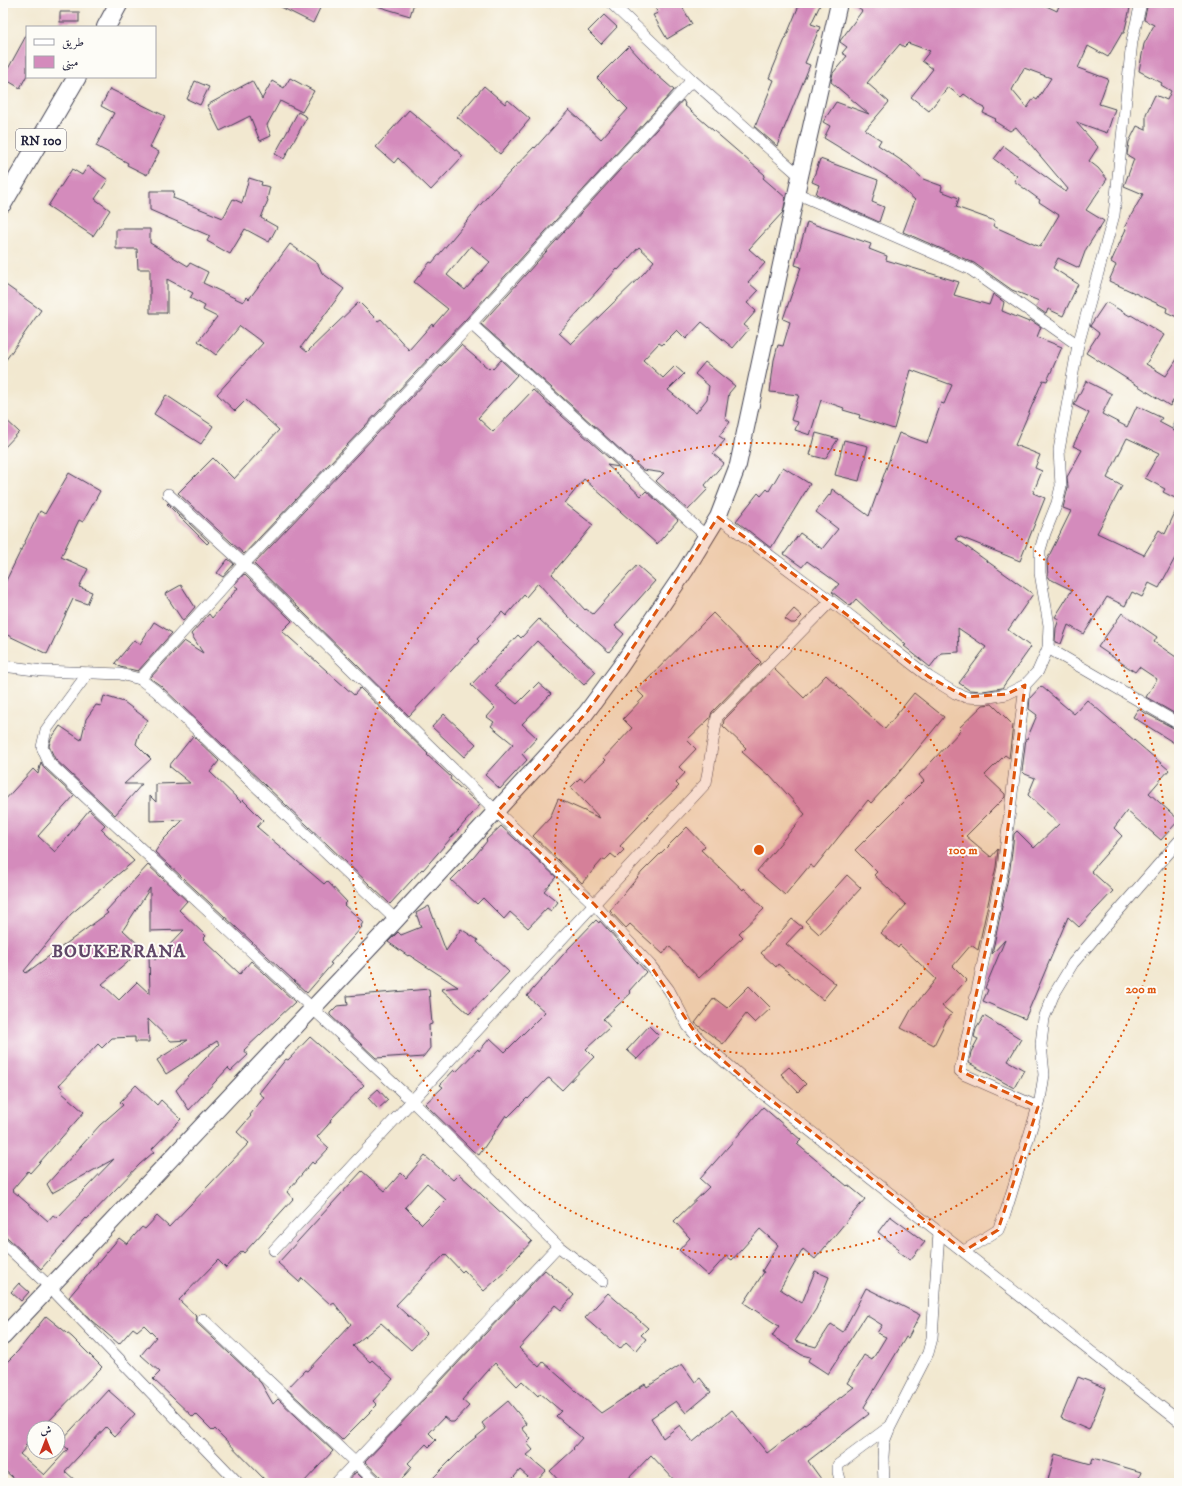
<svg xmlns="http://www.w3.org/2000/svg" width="1182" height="1486" font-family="'IM FELL DW Pica',Amiri,serif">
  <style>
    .building { fill: #d48bbc; fill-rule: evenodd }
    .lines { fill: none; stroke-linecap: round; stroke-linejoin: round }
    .street-casing { stroke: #414051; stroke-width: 12 }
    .secondary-casing { stroke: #414051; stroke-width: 18 }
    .primary-casing { stroke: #414051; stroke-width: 20 }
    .street { stroke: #fff; stroke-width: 11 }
    .secondary { stroke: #fff; stroke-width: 16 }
    .primary { stroke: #fff; stroke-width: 18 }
    .marked { fill: #de560e; fill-opacity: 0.2; stroke: #de560e; stroke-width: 3; stroke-dasharray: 8 5; stroke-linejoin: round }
    .ring { fill: none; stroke: #de560e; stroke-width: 2; stroke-dasharray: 2 4 }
    .labels { text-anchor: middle; stroke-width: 4; stroke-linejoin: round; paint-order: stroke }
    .shield { fill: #fdfcf7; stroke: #646373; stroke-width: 1 }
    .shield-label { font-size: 13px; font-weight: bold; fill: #22223b }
    .district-label { font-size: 18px; font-weight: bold; letter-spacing: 1px; fill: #604768; stroke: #fdfcf7 }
    .centre { fill: #de560e; stroke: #fdfcf7; stroke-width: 2 }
    .ring-label { font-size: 12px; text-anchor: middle; font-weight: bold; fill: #de560e; stroke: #fdfcf7; stroke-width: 4; stroke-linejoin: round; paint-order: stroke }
  </style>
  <rect width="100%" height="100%" fill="#fdfcf7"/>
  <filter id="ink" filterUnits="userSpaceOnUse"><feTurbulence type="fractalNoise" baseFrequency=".025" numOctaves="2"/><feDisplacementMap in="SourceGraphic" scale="8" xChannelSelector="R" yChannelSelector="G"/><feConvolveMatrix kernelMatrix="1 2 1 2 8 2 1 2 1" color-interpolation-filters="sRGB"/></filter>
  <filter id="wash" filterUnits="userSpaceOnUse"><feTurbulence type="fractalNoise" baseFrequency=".012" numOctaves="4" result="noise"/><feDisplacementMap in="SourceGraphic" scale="16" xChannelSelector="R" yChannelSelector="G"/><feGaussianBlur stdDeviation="0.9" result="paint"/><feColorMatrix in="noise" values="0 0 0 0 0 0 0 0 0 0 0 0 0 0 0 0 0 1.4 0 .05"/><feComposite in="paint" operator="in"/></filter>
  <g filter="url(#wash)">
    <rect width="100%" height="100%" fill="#f2e8d0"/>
    <g id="blocks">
      <!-- building -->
      <g class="building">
        <polygon points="273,3 314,3 321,6 313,23"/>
        <polygon points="378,3 414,3 410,16 377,6"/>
        <polygon points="652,3 680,3 692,24 667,39 653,15 658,13"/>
        <polygon points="800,3 821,3 811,24 820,27 805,63 810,65 777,146 755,127 774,80 769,78"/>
        <path d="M850,3H1040L1057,11L1060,3H1108L1130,8L1124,33H1122L1108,57L1088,46L1078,68L1108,79L1099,104L1115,109L1107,133L1076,122L1098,147L1089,161L1098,168L1107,179L1086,210L1104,221L1086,249L1079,268L1058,258L1053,268L1078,284L1063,316L1048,309L1046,314L1036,307L1039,301L1012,290L974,263L903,232L915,200L891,179L824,138L830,126L823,122L836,102L869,114L831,82L833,73L847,56L842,53L847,47L840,42V41L862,11ZM908,43L930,51L922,61L933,69L911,97L929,111L948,87L961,97L964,94L979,105L985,108L983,113L996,119L994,121L1010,131L1016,127L1068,189L1066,192L1004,146L994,159L1017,176L1014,181L1040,200L1039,202L1059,215L1040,247L993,226L995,221L956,207L959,198L941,191L942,186L923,179L908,165L878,145L881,140L865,130L889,102L867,83L900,44L904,47ZM1024,68L1051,78L1037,100L1034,98L1027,108L1012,90Z"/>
        <polygon points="1148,3 1179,3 1179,318 1166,312 1167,308 1109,281 1116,265 1111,262 1126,229 1124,228 1143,194 1124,186 1134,159 1127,155 1129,142 1137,126 1146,130 1146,114 1155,95 1167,100 1171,91 1161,85 1162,83 1139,71 1144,44 1154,25 1144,20"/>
        <rect x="60" y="12" width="19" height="10"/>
        <polygon points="604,15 617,27 601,44 588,31"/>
        <polygon points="27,34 27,75 20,88 3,78"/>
        <path d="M629,46L649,68L674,90L466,319L244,554L178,493L213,458L234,479L279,430L246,400L235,411L217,394L263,343L240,326L216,355L198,341L217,317L203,310L205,306L190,298L193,293L167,279V313H150V269H138L137,249H116V229H150V243L188,266L190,263L208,272L203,283L243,302L247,297L249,299L290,244L318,264L322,273L344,289L301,347L307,352L359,302L378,321L381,319L409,350L432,324L433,326L448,309L414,282L430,262L432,263L491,192L534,147L535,148L569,110L601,139L628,109L597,78ZM471,246L490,262L465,290L447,275Z"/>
        <polygon points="290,78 314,91 302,112 280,101 267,125 271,136 260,141 250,116 220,131 207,105 252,81 262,99 272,81 284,88"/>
        <polygon points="195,81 209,87 200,105 187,99"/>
        <polygon points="484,86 505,104 508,100 530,119 500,154 457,117"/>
        <polygon points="110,89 165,116 150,147 159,152 147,175 127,165 128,163 96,146 114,113 101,106"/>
        <path d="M683,100L685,104L684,105L765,175L763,178L786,198L783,212L749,249L765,263L748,282L758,291L747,303L756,311L744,325L749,329L733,348L702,322L686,339L677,330L662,345L659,343L643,360L663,378L675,366L684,374L668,390L696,413L707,399L709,386L695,374L705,362L735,386L729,393L725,418L730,422L719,436L725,440L713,454L724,463L705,485L708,489L688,510L656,481L664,473L643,470L481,324ZM639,247L654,261L644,273L571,344L559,333L617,269L618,270Z"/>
        <polygon points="409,110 443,138 463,156 431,190 398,158 394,163 376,147"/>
        <polygon points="298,112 307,117 284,159 275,154"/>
        <polygon points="820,159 878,180 872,202 884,207 879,222 816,194 819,185 812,182"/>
        <polygon points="88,166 108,180 95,199 110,210 93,236 48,206 72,169 82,175"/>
        <polygon points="249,178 262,182 261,185 270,187 267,199 268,200 261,218 277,227 269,242 245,229 230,254 207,241 210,236 150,210 150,191 174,191 173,198 223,218 233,199 242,203"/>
        <polygon points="807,222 871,244 869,249 887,256 886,260 959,282 954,295 989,305 993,294 1004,302 1002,311 1029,322 1030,320 1041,327 1037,337 1062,347 1047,381 1043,380 1015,445 1040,455 1035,468 1042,471 1033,493 1045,498 1020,561 958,536 956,539 1033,594 1008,630 1031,647 1002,688 983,691 969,690 959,683 986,647 958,628 959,652 941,653 930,667 904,646 906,645 856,599 850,606 832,592 839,584 807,561 802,567 784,554 800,533 822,549 838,529 816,512 829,495 830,496 832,489 869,516 899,433 927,443 941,403 944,404 952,385 911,370 894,429 859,418 860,415 843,410 844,408 821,400 810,435 795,430 798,422 791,420 799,395 770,392 774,360 778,345 783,346 790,322 783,319 801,267 795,265"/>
        <polygon points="3,283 41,310 3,364"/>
        <polygon points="1106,302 1130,316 1131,315 1164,335 1146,364 1166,376 1179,356 1179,391 1170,406 1086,353 1099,333 1090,326"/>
        <polygon points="461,345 489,369 491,367 493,369 501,360 517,375 478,418 493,432 533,390 619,467 607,465 641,496 646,491 678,520 657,544 584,479 565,503 593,525 552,574 585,610 586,609 593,614 637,565 655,581 615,626 624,634 609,652 568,616 538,583 526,597 524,595 506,616 502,612 477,639 479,641 409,716 254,564"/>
        <polygon points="1086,381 1112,394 1102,414 1127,427 1137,406 1162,418 1159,422 1172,429 1175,432 1179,433 1179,500 1163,492 1165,489 1145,478 1159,453 1127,438 1107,478 1122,486 1097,533 1144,555 1159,530 1165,534 1179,504 1179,560 1175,558 1159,588 1149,583 1142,597 1132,592 1125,606 1107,597 1084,634 1068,625 1061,644 1055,642 1056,628 1059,619 1055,617 1072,590 1048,578 1047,560 1071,511 1063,508 1068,487 1067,477 1082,450 1073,446 1089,413 1074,405"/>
        <polygon points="166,395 213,426 201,444 154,414"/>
        <polygon points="3,417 19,432 3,449"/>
        <polygon points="816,433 838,439 825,459 810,455"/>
        <polygon points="844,440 868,446 859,481 835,475"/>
        <polygon points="783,467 810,484 771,548 736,521 758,493 761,496 767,489 769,491"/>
        <polygon points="69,473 100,491 83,522 79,520 61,557 88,569 79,587 92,592 87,604 73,599 47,654 3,633 3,587 40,511 45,514"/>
        <polygon points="168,503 209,542 207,544 167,504"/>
        <polygon points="228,559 234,564 223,577 217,573"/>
        <polygon points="244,574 292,621 282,631 354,695 360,688 428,754 427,755 451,777 450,779 480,805 423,870 422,869 390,904 161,686 150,678 184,641 203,653 191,634 209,614 212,618 238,588 234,585"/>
        <polygon points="181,585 195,607 183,621 165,594"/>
        <polygon points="794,609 802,616 795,623 791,623 785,619"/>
        <polygon points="713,613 761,662 712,712 710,718 687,740 696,749 679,767 685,773 676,783 679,786 649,815 620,846 624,850 616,858 611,854 605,860 603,859 582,883 533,836 550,818 558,799 600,818 571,787 580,778 584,781 606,760 604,758 632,728 623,719 644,697 637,690"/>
        <polygon points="1122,613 1157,637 1154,642 1179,659 1179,716 1146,697 1157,679 1139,667 1135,672 1098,647"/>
        <polygon points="539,619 596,672 584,685 537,641 495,686 517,704 538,683 551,694 522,724 537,738 522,754 527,760 500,789 485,775 513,744 491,726 494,722 487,717 495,708 471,685 518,635 521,638"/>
        <polygon points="154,622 172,633 138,671 120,667 115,663 134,640 140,644"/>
        <polygon points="774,669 804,698 826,675 885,729 914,693 944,717 896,776 871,803 868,800 814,868 810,865 785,895 757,871 805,814 769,774 768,775 742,752 746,748 723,726 724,720"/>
        <polygon points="1041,686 1074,714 1087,700 1169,770 1149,793 1179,820 1161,840 1127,811 1114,828 1122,836 1091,871 1113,891 1079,927 1068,917 1025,1019 983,1001 988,990 985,988 1005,940 992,954 1010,869 1014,834 1017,831 1034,848 1059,824 1028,795 1035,778 1025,774 1022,771 1026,738 1027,739 1037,715 1029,709 1030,698"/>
        <polygon points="104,696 124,702 148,720 139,734 136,744 151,759 124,784 142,784 115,815 55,759 49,746 51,739 60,726 81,740 86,719 96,705 101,706"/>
        <polygon points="992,704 1013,725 1009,758 1005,755 985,775 1005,794 1005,797 966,836 991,857 998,849 996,867 978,950 971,945 953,966 967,980 942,1006 952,1014 946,1021 934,1045 901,1028 911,1010 936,979 900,945 898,948 881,933 906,905 874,875 877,872 855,850 924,781 919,775 961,730 959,728 983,705"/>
        <polygon points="1138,709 1179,731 1179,746 1133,717"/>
        <polygon points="444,714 476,744 464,757 432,727"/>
        <polygon points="193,736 219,761 210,772 241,802 243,800 263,820 257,827 324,884 327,881 347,902 344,905 363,922 361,926 362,927 330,963 332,964 307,993 155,852 163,840 183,820 150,821 150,796 156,802 156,784 190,783 169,766"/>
        <path d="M41,762L44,768L74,796L38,836L55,852L89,810L105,825L101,829L134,861L71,914L24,971L26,973L108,913L106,911L148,865L187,901L179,910L206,936L203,939L240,974L251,961L295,1002L244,1050L248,1055L231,1071L228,1068L189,1110L176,1090L219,1044L217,1041L166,1074L157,1060L188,1040L171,1041L148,1019L149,1042H135V1037L112,1038L102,1048L98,1044L59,1085L63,1089L61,1092L84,1112L39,1163L30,1173L28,1171L12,1190L48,1221L53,1215L57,1218L114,1159L52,1193L47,1184L100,1125L123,1105L120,1102L136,1085L157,1105L161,1100L181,1119L152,1149L154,1152L140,1164L87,1219L86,1218L41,1269L8,1238L3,1236V802L33,769L38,774ZM150,888V931L184,930L155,960L149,954L150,994L137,982L119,1000L102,984L127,963L141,947L123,930Z"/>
        <polygon points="501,826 556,877 544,891 558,902 551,911 547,908 528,928 510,912 504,919 483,898 477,904 451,880 474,857 487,841 486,840"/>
        <polygon points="687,827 705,846 701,850 743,890 744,888 764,909 739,933 743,937 699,978 669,946 663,954 630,924 626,928 610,911 642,872"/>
        <polygon points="847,875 861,888 819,934 805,921"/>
        <polygon points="429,906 446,951 461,929 478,940 477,942 509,972 469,1014 441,989 458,987 409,955 408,956 388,942 398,932 401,935 421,927 416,913"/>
        <polygon points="792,919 802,927 786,944 836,984 823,1000 778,964 776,967 761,953"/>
        <polygon points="596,920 599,923 600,921 646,972 629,991 631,993 603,1019 610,1027 586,1049 594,1057 562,1090 549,1078 547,1079 528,1099 527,1098 508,1117 506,1115 479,1155 473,1151 425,1104 443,1087 440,1085 454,1070 456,1072 478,1049 479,1051 490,1038 505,1052 545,1012 527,996 569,948"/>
        <polygon points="749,986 771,1008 755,1023 746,1014 723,1044 695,1023 714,998 727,1008"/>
        <polygon points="429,989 432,1024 429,1025 430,1048 423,1057 410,1058 407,1056 376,1058 330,1015 330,1013 337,1006 348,1005 347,996"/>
        <polygon points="984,1016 1021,1039 1008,1061 1024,1070 1014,1088 969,1063 971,1052 978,1039 974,1037 976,1029"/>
        <polygon points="649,1026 659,1036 637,1059 627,1050"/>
        <polygon points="310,1037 364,1085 330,1120 331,1121 327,1126 317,1137 329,1148 314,1164 312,1162 287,1192 293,1199 244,1253 242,1251 226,1268 218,1260 179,1300 197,1317 196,1321 198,1324 261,1383 273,1404 278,1399 333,1451 303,1483 268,1483 215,1429 213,1431 196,1414 193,1417 153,1379 160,1372 141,1355 156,1337 144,1325 137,1331 133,1328 119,1344 92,1321 69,1297 119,1238 127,1244 142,1227 145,1229 157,1216 169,1227 249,1143 237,1132 251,1116 250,1115 264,1097 259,1093 286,1059 288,1060"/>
        <polygon points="789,1067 806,1084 798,1092 781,1074"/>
        <polygon points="378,1089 388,1100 378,1109 368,1098"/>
        <polygon points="763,1107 801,1140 797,1144 847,1186 848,1185 865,1199 815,1259 803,1249 780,1289 802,1303 815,1271 829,1277 816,1309 795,1341 816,1347 831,1324 843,1332 866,1288 920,1315 908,1338 906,1337 864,1407 869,1414 808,1461 824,1483 677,1483 651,1455 624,1483 561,1483 550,1471 574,1449 573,1448 582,1438 556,1416 561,1411 540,1393 538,1396 522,1381 517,1386 495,1363 462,1400 469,1406 454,1422 450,1422 444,1417 429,1433 436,1440 429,1447 426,1444 408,1463 412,1467 398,1483 384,1483 382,1478 365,1462 545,1270 574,1295 561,1310 555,1305 536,1327 537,1328 519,1348 539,1367 543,1362 601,1413 645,1384 647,1387 682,1364 695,1382 700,1378 711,1392 686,1413 676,1401 651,1418 663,1438 680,1425 693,1442 732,1410 767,1453 854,1387 847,1383 864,1355 872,1360 886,1337 877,1333 882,1325 866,1315 828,1374 808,1361 810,1357 802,1355 772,1336 779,1326 744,1303 764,1272 762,1271 778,1245 760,1229 732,1260 726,1256 708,1276 679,1250 690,1238 674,1221 709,1187 700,1179"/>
        <path d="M425,1156L453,1180L459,1174L532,1241L507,1268L508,1269L484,1291L464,1270L462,1272L445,1254L396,1305L427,1333L411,1350L381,1323L353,1346L370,1362L372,1360L393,1379L373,1401L377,1405L342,1440L287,1389L305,1370L307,1371L351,1324L334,1303L331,1305L302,1278L299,1282L278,1263L362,1171L385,1191L401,1173L406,1178ZM427,1183L446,1200L422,1224L405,1207Z"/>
        <polygon points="890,1216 925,1242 910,1260 897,1251 899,1249 878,1232"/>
        <polygon points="19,1283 29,1292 21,1301 11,1292"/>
        <polygon points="608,1293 648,1328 641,1335 646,1339 636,1351 626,1342 620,1349 585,1318"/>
        <polygon points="46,1316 72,1337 102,1367 42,1428 34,1428 34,1436 25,1445 27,1446 20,1454 44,1475 68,1449 60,1442 108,1390 135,1414 115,1436 106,1427 65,1471 78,1483 19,1483 3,1469 3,1366 18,1351"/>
        <polygon points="1078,1377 1106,1388 1089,1430 1061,1418"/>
        <polygon points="508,1401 527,1424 522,1428 531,1439 527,1443 533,1450 527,1455 546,1471 535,1483 520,1470 509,1483 428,1483 465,1446 486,1429 482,1423"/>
        <polygon points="1055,1454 1091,1464 1093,1458 1141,1472 1137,1483 1086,1483 1069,1478 1068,1483 1047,1483"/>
        <polygon points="356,1472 367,1483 346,1483"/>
      </g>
    </g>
  </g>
  <g filter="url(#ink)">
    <use href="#blocks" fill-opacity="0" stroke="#414051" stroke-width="1"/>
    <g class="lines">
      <!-- street casing -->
      <g class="street-casing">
        <g id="street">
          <polyline points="611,3 692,80 800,176"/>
          <polyline points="796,193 970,269 1078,345"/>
          <polyline points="471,324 706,536"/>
          <polyline points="1178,426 1179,424"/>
          <polyline points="168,494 244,564 497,812 594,904 650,965 669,990 688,1026 700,1040 743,1078 1179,1421"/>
          <polyline points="718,517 831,601 929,677 955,693 966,697 983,698 1007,694 1025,685 1038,671 1048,648 1049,625 1040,573 1040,550 1045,533 1057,503 1061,486 1059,450 1078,345 1114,215 1132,41 1141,3"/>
          <polyline points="1048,648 1179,724"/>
          <polyline points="3,666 43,671 120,674 140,679 156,691 396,920"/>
          <polyline points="88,673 46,730 42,747 49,763 412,1101 558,1246 603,1281"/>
          <polyline points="140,679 244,564 471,324 692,80"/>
          <polyline points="1025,685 1003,868 960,1071 965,1075 1038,1107"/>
          <polyline points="3,1243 50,1287 238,1483"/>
          <polyline points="274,1250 706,783 717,717 831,601"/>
          <polyline points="964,1251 998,1230 1006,1211 1040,1100 1044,1075 1041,1044 1044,1018 1053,996 1073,963 1179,841"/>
          <polyline points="203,1319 377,1483"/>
          <polyline points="336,1483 558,1246"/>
          <polyline points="841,1483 838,1472 838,1465 889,1427"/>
          <polyline points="884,1483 883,1457 884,1442 890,1427 928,1353 932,1338 939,1232"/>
        </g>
      </g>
      <!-- secondary casing -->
      <g class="secondary-casing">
        <polyline id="secondary" points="3,1337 396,920 586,713 620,667 685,571 718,517 738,465 800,176 839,3"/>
      </g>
      <!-- primary casing -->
      <g class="primary-casing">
        <g id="primary">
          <polyline points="106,27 119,3"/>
          <polyline points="3,203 77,77"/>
        </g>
      </g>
      <!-- street -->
      <use href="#street" class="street"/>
      <!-- secondary -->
      <use href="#secondary" class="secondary"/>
      <!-- primary -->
      <use href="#primary" class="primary"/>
    </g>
  </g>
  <!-- marked area -->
  <path class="marked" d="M718,517L929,677L966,697L1007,694L1025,685L1003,868L960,1071L1038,1107L998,1230L964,1251L743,1078L700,1040L650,965L594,904L497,812L586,713L620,667Z"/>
  <!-- distance rings -->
  <g class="ring">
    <circle cx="759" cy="850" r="204"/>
    <circle cx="759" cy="850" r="407"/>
  </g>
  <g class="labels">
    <!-- shield labels -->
    <rect class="shield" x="16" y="129" width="50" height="22" rx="3"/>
    <g class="shield-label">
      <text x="41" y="145">RN 100</text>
    </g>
    <!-- district labels -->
    <g class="district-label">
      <text x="119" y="957">BOUKERRANA</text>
    </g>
  </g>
  <circle cx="759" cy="850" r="6" class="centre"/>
  <g class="ring-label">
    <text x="963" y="854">100 m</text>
    <text x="1141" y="993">200 m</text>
  </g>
  <!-- margin -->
  <rect width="1182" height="1486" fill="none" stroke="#fdfcf7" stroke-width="16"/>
  <!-- legend -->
  <rect x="26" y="26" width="130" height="52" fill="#fdfcf7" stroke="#a5a5ac"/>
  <rect x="34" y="39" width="20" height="6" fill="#ffffff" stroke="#a5a5ac"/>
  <text x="62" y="46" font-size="12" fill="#22223b">طريق</text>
  <rect x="34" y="56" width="20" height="12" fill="#d48bbc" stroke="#a5a5ac"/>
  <text x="62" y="66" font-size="12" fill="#22223b">مبنى</text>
  <!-- north arrow -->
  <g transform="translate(46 1440)"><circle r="19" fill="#fdfcf7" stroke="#a5a5ac"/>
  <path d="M0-3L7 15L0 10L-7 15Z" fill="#c8321e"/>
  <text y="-6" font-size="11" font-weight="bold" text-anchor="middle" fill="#22223b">ش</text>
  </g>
</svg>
